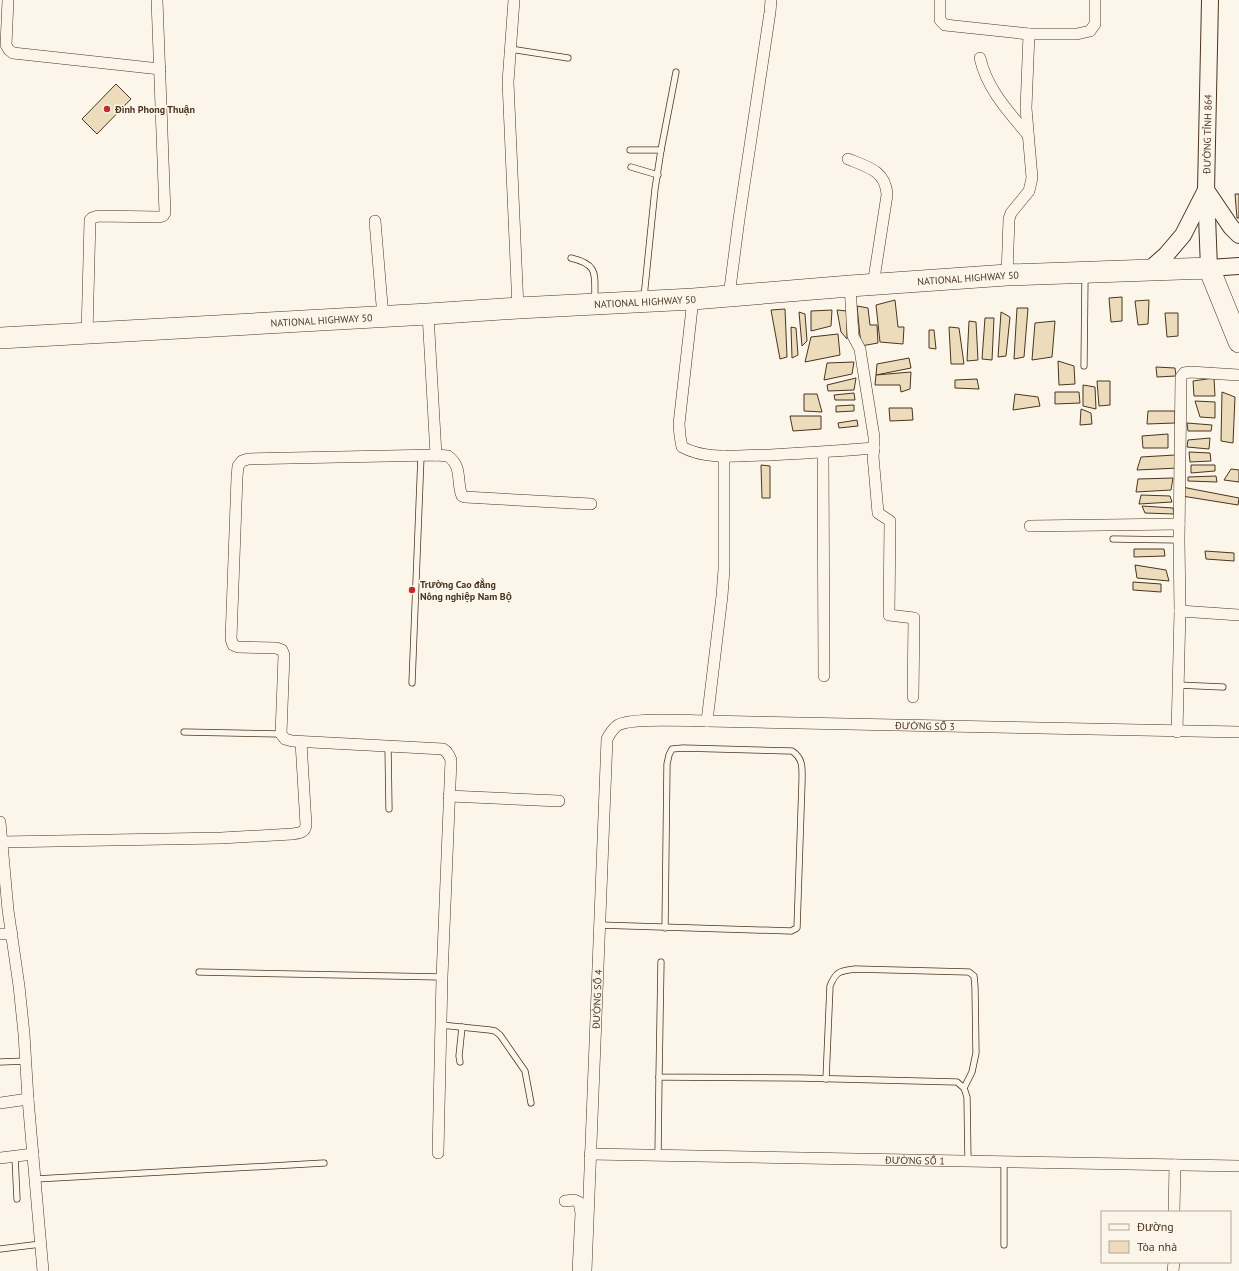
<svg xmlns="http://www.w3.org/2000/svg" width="1239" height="1271" font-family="'PT Sans',sans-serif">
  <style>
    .building { fill: #ecdcbc; stroke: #4a3520 }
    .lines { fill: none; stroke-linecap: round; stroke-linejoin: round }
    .lane-casing { stroke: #4a3520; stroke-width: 7 }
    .street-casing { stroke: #4a3520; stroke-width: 12 }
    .secondary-casing { stroke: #4a3520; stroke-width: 18 }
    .highway-casing { stroke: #4a3520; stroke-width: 22 }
    .lane { stroke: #fbf6e9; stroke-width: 5.5 }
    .street { stroke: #fbf6e9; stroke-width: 11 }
    .secondary { stroke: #fbf6e9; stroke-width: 16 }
    .highway { stroke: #fbf6e9; stroke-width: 21 }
    .poi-dot { fill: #c62828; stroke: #fbf6e9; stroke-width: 1.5 }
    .labels { text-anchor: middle; stroke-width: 3; stroke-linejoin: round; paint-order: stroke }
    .poi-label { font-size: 10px; font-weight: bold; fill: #4a3520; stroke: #fbf6e9; text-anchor: start }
    .street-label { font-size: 10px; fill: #4a3520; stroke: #fbf6e9 }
  </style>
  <rect width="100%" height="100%" fill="#fbf6e9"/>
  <!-- building -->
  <g class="building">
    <polygon points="116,84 131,99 97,134 82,119"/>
    <polygon points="1235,194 1239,194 1239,218 1237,218"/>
    <polygon points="1122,297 1122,321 1111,322 1109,298"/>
    <polygon points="895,300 898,327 904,327 903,344 880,342 876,305"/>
    <polygon points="1149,300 1148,324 1138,325 1135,301"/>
    <polygon points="857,306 868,308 870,325 877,325 878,343 861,346"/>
    <polygon points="1017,308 1028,308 1024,357 1014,359"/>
    <polygon points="785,309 787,357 780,359 771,310"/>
    <polygon points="832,310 831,326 811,331 811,311"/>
    <polygon points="837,310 847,311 847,339 841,332"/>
    <polygon points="799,312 805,314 807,341 802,346"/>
    <polygon points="1001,312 1010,317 1006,356 998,357"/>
    <polygon points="1165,313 1178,313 1178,336 1167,337"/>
    <polygon points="985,318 994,318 992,360 982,359"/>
    <polygon points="969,321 976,322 978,360 967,361"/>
    <polygon points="1055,321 1052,357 1032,360 1035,323"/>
    <polygon points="791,327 796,328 798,355 792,358"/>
    <polygon points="949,327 959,328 964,364 951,364"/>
    <polygon points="929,330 934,330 936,349 929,348"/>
    <polygon points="838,334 840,355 805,362 811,337"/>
    <polygon points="909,358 911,368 876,375 877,364"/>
    <polygon points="1058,361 1074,366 1075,384 1059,385"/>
    <polygon points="854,362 852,374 824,380 827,363"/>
    <polygon points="1156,367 1175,368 1176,376 1157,377"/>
    <polygon points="911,372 910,389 901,392 900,385 875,385 876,375"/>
    <polygon points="856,378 854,390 828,391 827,385"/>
    <polygon points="1214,378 1215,396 1194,396 1193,381"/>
    <polygon points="977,379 979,389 955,388 955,380"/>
    <polygon points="1097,381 1110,381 1110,405 1099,406"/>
    <polygon points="1083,385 1095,387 1096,409 1083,406"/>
    <polygon points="1055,392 1079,392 1080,403 1055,404"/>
    <polygon points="1222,392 1235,397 1233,443 1221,441"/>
    <polygon points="854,393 855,400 835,400 834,395"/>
    <polygon points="804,394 817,394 822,412 804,411"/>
    <polygon points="1015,394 1038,397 1040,406 1013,410"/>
    <polygon points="1195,401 1215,402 1215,418 1200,417"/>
    <polygon points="854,405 854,411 836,412 836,406"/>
    <polygon points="889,408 912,408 913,420 890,421"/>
    <polygon points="1081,409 1091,413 1092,424 1080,425"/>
    <polygon points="1148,411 1175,411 1175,423 1147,424"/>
    <polygon points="790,416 821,416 821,429 793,431"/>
    <polygon points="857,420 858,426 839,428 838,423"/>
    <polygon points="1187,423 1212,425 1211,431 1188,431"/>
    <polygon points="1168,434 1168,448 1143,448 1142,436"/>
    <polygon points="1210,438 1209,449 1187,447 1188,440"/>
    <polygon points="1189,452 1210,453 1211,461 1190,462"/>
    <polygon points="1175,455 1178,468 1137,470 1141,457"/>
    <polygon points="761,465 770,466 770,498 762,498"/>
    <polygon points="1191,465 1215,465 1215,471 1191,473"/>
    <polygon points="1231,469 1239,470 1239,482 1224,480"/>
    <polygon points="1216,476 1217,482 1188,481 1188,477"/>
    <polygon points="1173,478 1171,490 1136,492 1138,479"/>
    <polygon points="1182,487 1239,498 1238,505 1182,496"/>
    <polygon points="1141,495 1170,496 1172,502 1139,504"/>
    <polygon points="1142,506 1173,508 1174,514 1145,513"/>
    <polygon points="1134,549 1164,549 1165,556 1134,557"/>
    <polygon points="1205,551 1234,553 1234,561 1206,559"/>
    <polygon points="1135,565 1166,570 1169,581 1137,578"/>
    <polygon points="1133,582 1161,584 1161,592 1133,590"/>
  </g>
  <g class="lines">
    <!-- lane casing -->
    <g class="lane-casing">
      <g id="lane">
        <polyline points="510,49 568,58"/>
        <polyline points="630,150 661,150"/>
        <polyline points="631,167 658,175"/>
        <path d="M571,258C600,265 594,275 595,300"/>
        <polyline points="644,297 655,189 661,150 676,72"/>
        <polyline points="1084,366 1085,277"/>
        <polyline points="1113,539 1179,540"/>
        <polyline points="412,683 421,456"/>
        <polyline points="1178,685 1223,687"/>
        <polyline points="184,732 281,734"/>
        <polyline points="388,746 389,809"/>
        <path d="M599,925L791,931L797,928L802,782C802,769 804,759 792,751L683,748L672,749L669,755L667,764L665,928"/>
        <polyline points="661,962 659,1077 800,1078 957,1082 964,1088 967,1097 968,1161"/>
        <polyline points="199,972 442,977"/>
        <polyline points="441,1025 490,1030 495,1031 500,1035 525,1071 531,1103"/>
        <polyline points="0,1062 26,1061"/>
        <polyline points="460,1062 459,1056 462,1027"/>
        <path d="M826,1079L830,986C836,971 840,971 855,969L969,972L974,976L975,987L976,1053L972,1072L964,1088"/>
        <polyline points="658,1156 659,1077"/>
        <polyline points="15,1157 17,1199"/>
        <polyline points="1004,1162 1004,1245"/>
        <polyline points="36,1179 324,1163"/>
        <polyline points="0,1249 41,1244"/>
      </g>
    </g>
    <!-- street casing -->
    <g class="street-casing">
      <g id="street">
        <polyline points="8,0 6,45 9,50 13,53 160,69"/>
        <polyline points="514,0 508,82 518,308"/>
        <polyline points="940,0 940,20 945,25 1029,34"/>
        <path d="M980,58C987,89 1008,111 1028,135"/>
        <path d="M848,159C868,167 886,171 887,195L873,285"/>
        <polyline points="375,221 383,317"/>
        <polyline points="1007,275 1009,219 1011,213 1029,191 1032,178 1026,108 1029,34 1077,34 1090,31 1095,24 1095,0"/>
        <polyline points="729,296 739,219 770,12 771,0"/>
        <path d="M693,299L679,424L680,436L682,447C708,461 742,455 770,455C805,453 839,451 874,448V437L861,356L860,349L853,336L850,286"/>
        <polyline points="428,314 436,455"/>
        <polyline points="87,334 90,220 92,218 98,216 159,217 163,216 165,213 157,0"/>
        <polyline points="874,448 873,456 878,513 890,521 889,615 914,618 913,697"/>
        <polyline points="823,453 824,676"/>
        <polyline points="1030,526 1179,524"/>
        <polyline points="1180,611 1239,615"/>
        <polyline points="707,721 722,596 724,569 724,456"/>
        <polyline points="1177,732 1180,611 1179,540 1181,377 1184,373 1190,372 1239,375"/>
        <polyline points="449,796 559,801"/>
        <polyline points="0,822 8,910 19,986 24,1034 28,1099 43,1271"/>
        <path d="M1,842L221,838L292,834C299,833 305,833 306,825L301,742"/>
        <polyline points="0,934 12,934"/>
        <polyline points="0,1103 28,1099"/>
        <path d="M438,1153L442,977L451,760C449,755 448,752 443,749L292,741L285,739L281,734L284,655L282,650L276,648L238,647L233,645L231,639L237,477L238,466L242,461L248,459L436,455L448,456C463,467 456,481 462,496L465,497L591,504"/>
        <path id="s1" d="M590,1154L1239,1166"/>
        <polyline points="0,1158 33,1154"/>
        <polyline points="565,1201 574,1200 579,1202 581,1213 578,1271"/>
        <polyline points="1174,1212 1175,1165"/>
        <path id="s2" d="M586,1271L607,739C610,734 612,729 618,725C633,717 688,721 707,721L1239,732"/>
        <polyline points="1173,1271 1174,1262"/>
      </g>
    </g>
    <!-- secondary casing -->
    <g class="secondary-casing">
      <g id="secondary">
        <polyline points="1210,0 1206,190 1209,268 1239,266"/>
        <polyline points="1149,270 1166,255 1183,235 1206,190 1231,227 1239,235"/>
      </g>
    </g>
    <!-- highway casing -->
    <g class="highway-casing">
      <g id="highway">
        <path id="s3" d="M0,338L428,314L518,308L693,299L850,286L1007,275L1209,268L1239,342"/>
      </g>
    </g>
    <!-- lane -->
    <use href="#lane" class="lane"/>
    <!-- street -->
    <use href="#street" class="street"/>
    <!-- secondary -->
    <use href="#secondary" class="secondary"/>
    <!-- highway -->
    <use href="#highway" class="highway"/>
  </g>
  <!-- markers -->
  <g class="poi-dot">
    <circle cx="107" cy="109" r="4"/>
    <circle cx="412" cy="590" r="4"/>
  </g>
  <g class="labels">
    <!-- poi labels -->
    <g class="poi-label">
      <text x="115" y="113">Đình Phong Thuận</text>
      <text x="420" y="588">Trường Cao đẳng<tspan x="420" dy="12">Nông nghiệp Nam Bộ</tspan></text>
    </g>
    <!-- street labels -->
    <g class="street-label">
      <text transform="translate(1207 134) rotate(-89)" y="4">ĐƯỜNG TỈNH 864</text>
      <text dy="4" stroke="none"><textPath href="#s3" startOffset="970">NATIONAL HIGHWAY 50</textPath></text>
      <text dy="4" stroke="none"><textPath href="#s3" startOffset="646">NATIONAL HIGHWAY 50</textPath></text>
      <text dy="4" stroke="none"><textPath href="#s3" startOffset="322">NATIONAL HIGHWAY 50</textPath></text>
      <text dy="4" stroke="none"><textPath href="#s2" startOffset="858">ĐƯỜNG SỐ 3</textPath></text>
      <text dy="4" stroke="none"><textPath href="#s2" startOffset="272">ĐƯỜNG SỐ 4</textPath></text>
      <text dy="4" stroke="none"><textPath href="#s1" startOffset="325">ĐƯỜNG SỐ 1</textPath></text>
    </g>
  </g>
  <!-- legend -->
  <rect x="1101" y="1211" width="130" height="52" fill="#fbf6e9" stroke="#b4a999"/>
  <rect x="1109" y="1224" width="20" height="6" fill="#fbf6e9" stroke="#b4a999"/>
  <text x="1137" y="1231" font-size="12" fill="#4a3520">Đường</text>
  <rect x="1109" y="1241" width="20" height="12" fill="#ecdcbc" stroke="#b4a999"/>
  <text x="1137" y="1251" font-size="12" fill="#4a3520">Tòa nhà</text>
</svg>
